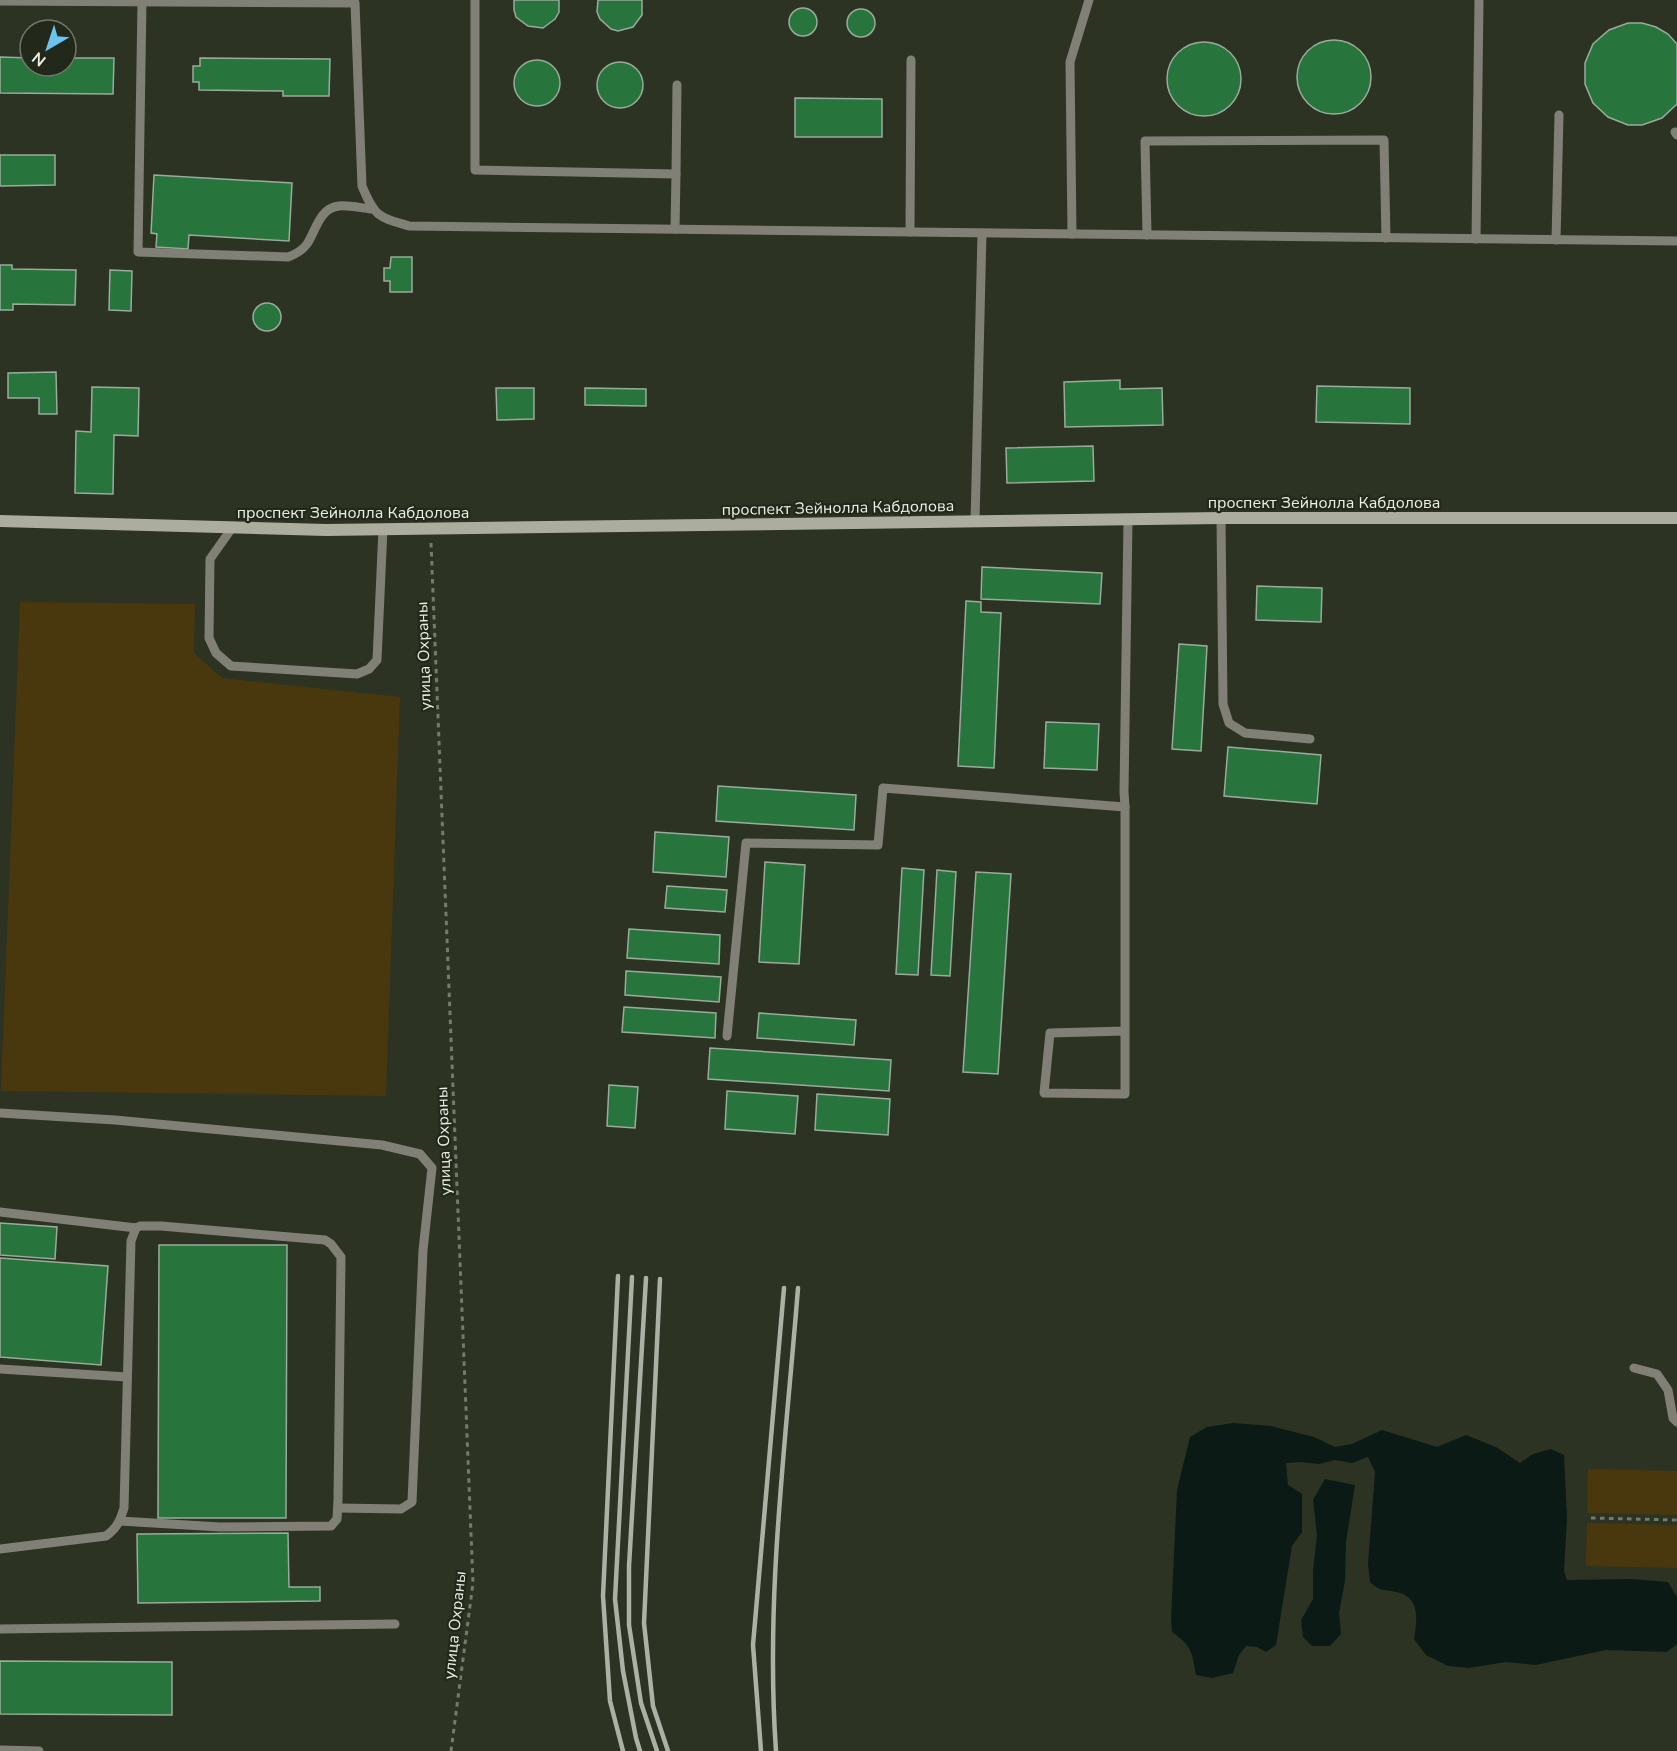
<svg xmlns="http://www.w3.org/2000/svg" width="1677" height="1751" font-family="'Nunito Sans',sans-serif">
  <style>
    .green { fill: #49380d }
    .water { fill: #0c1a15 }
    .building { fill: #28743d; stroke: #9aab9c; stroke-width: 1.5 }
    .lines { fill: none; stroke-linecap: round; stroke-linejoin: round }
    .path { stroke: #747a6c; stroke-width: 3; stroke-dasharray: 4.5 4.5; stroke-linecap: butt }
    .service { stroke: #808077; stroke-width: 9 }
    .secondary { stroke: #adad9f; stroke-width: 12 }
    .rail { stroke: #abb1a5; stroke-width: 4.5 }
    .labels { text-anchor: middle; stroke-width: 4.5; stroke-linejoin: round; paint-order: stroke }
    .street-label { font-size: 16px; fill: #eaefe5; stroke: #22291a }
  </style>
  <rect width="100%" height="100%" fill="#2c3323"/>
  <!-- green -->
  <g class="green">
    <polygon points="20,602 195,604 194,653 222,678 400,697 386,1096 1,1091"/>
    <polygon points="1588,1469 1677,1471 1677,1515 1587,1513"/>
    <polygon points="1587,1523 1677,1525 1677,1568 1586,1566"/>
  </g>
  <!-- water -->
  <g class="water">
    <path d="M1233,1423L1271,1426L1314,1437L1335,1447L1352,1444L1382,1430L1437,1447L1466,1435L1496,1447L1520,1463L1533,1454L1551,1449L1564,1455L1567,1518L1564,1571L1567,1580L1631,1579L1668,1582L1677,1597V1644L1667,1652L1606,1650L1536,1665L1506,1662L1469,1668L1448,1666L1426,1655L1414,1639C1417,1620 1421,1597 1396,1592C1382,1589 1381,1592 1370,1582L1368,1564L1375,1472L1368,1457L1352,1463L1335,1460L1319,1464L1301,1462L1286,1463L1288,1485L1302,1494V1532L1292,1546L1276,1645L1266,1652L1257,1647L1246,1646L1239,1655L1233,1673L1212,1678L1196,1675C1192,1652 1192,1646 1172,1632L1171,1619L1177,1490L1190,1437L1207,1427Z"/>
    <polygon points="1325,1479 1355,1485 1346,1542 1345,1581 1339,1613 1341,1634 1330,1646 1312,1646 1303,1637 1301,1620 1313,1599 1313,1571 1317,1535 1313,1500"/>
  </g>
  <!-- building -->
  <g class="building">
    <polygon points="514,0 559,0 559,12 555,19 543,28 528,26 516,17 514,10"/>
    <polygon points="598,0 642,0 642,15 633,27 618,31 611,29 600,19 597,12"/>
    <circle cx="803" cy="22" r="14"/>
    <circle cx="861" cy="23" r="14"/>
    <polygon points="1628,23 1642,23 1656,27 1668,34 1677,44 1677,104 1662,118 1642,125 1628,125 1608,117 1593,103 1585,84 1585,63 1593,44 1609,30"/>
    <circle cx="1334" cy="77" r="37"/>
    <circle cx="1204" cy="79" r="37"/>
    <polygon points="0,57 30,58 30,66 66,66 66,58 114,58 113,94 0,93"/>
    <polygon points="200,58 330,59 329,96 283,96 283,91 199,90 199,82 193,82 193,66 200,66"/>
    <circle cx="537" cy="83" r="23"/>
    <circle cx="620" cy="85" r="23"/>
    <polygon points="795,98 882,99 882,137 795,137"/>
    <polygon points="0,155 55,155 55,185 0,186"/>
    <polygon points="154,175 292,183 289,241 189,235 188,249 156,247 157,234 151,233"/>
    <polygon points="391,257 412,257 412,292 390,292 390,281 384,281 384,268 390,268"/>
    <polygon points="0,265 12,265 12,269 76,270 75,305 13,304 13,310 0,310"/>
    <polygon points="110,270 132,271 131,311 109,310"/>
    <circle cx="267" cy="317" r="14"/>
    <polygon points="56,372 57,414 39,414 39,398 8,398 8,373"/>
    <polygon points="1120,380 1120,389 1162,388 1163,425 1065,427 1064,382"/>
    <polygon points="1317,386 1410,388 1410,424 1316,422"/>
    <polygon points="92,387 139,388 138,436 114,435 113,494 75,493 76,431 91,432"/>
    <polygon points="496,388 534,388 534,419 497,420"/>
    <polygon points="585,388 646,389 646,406 585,405"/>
    <polygon points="1093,446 1094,481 1007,483 1006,448"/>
    <polygon points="982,567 1102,573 1100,604 981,599"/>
    <polygon points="1257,586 1322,588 1321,622 1256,620"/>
    <polygon points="966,601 981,602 981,612 1001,613 994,768 958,766"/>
    <polygon points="1179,644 1207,646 1201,751 1172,749"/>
    <polygon points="1046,722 1099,724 1097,770 1044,768"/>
    <polygon points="1228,747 1321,755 1317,804 1224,796"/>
    <polygon points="718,786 856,795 854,830 716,821"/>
    <polygon points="655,832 729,837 726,877 653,872"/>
    <polygon points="765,862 805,865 799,964 759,962"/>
    <polygon points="902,868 924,870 918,975 896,974"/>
    <polygon points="937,870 956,872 950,976 931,975"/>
    <polygon points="976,872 1011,874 998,1074 963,1072"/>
    <polygon points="667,886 727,890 725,912 665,908"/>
    <polygon points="629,929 720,935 719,964 627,958"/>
    <polygon points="626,971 721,977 719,1002 625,995"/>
    <polygon points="624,1007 716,1013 715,1038 622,1032"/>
    <polygon points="759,1013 856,1020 854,1045 757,1038"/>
    <polygon points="710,1048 891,1060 889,1091 708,1079"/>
    <polygon points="609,1085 638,1087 635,1128 607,1126"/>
    <polygon points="727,1091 798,1096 795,1134 725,1129"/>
    <polygon points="817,1094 890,1099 888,1135 815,1130"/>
    <polygon points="0,1223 57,1227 55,1259 0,1255"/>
    <polygon points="159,1245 287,1245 286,1518 158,1518"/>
    <polygon points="0,1258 108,1266 101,1365 0,1357"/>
    <polygon points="288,1533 289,1587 320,1587 320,1601 138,1603 137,1534"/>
    <polygon points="0,1661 172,1662 172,1715 0,1714"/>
  </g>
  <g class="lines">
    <!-- path -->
    <g class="path">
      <polyline points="431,543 473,1583 451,1751"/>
      <polyline points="1591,1518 1677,1520"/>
    </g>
    <!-- service -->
    <g class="service">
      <polyline points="475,0 475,170 676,174 675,229"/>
      <path d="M0,1L355,3L362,186C375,217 378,217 409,226L1677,241"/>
      <path d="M142,2L138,252L288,257C296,254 302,251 307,244C316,231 319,208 339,206C349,205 361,208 371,209"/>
      <polyline points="1675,132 1677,135"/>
      <polyline points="676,174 677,85"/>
      <polyline points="910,232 911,60"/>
      <polyline points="1072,234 1070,62 1089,0"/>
      <polyline points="1147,235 1145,141 1384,140 1386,238"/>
      <polyline points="1476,239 1479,0"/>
      <polyline points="1556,240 1559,115"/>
      <polyline points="1221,518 1223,704 1229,723 1245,733 1310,739"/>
      <polyline points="975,522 982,233"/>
      <polyline points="232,528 210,559 209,638 216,653 231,666 357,674 369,669 377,660 383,529"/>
      <polyline points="1125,1031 1050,1033 1044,1093 1125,1094 1125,807 1124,792 1128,520"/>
      <polyline points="727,1036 746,843 878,845 883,788 1125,807"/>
      <polyline points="0,1113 115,1120 382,1145 420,1154 432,1168 423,1250 412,1502 401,1509 338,1508"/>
      <polyline points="0,1212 136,1228"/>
      <polyline points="1634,1368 1657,1374 1668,1390 1673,1418 1677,1422"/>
      <polyline points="0,1369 127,1377"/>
      <path d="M0,1549L106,1536C117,1528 120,1521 124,1508L131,1241L136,1228L140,1226H161L325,1240L331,1244L341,1257L338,1500L337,1519L331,1526L220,1527L120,1521"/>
      <polyline points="0,1629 395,1624"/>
      <polyline points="0,1750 39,1751"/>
    </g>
    <!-- secondary -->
    <polyline class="secondary" points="0,521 326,530 1221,518 1677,518"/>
    <!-- rail -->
    <g class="rail">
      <polyline points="618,1276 603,1596 610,1701 623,1751"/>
      <polyline points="632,1277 615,1599 623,1671 636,1738 640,1751"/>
      <polyline points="646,1278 629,1566 629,1625 641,1703 657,1751"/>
      <polyline points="660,1279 644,1623 653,1706 668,1751"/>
      <polyline points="761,1751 753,1645 784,1288"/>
      <path d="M776,1751C765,1597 786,1442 798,1288"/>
    </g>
  </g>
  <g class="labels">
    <!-- street labels -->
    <g class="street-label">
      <text x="1324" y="508">проспект Зейнолла Кабдолова</text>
      <text transform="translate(838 507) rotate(-1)" y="6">проспект Зейнолла Кабдолова</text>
      <text x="353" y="518">проспект Зейнолла Кабдолова</text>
      <text transform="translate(423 656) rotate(-92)" y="6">улица Охраны</text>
      <text transform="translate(443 1141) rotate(-92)" y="6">улица Охраны</text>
      <text transform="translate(454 1625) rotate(-84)" y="6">улица Охраны</text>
    </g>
  </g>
  <!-- north arrow -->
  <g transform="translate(48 48) rotate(219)"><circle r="28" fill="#22291a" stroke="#72786b" stroke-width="1.5"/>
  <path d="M0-4.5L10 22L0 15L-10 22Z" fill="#6bc3f2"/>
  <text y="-9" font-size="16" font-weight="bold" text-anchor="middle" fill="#eaefe5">N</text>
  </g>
</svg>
